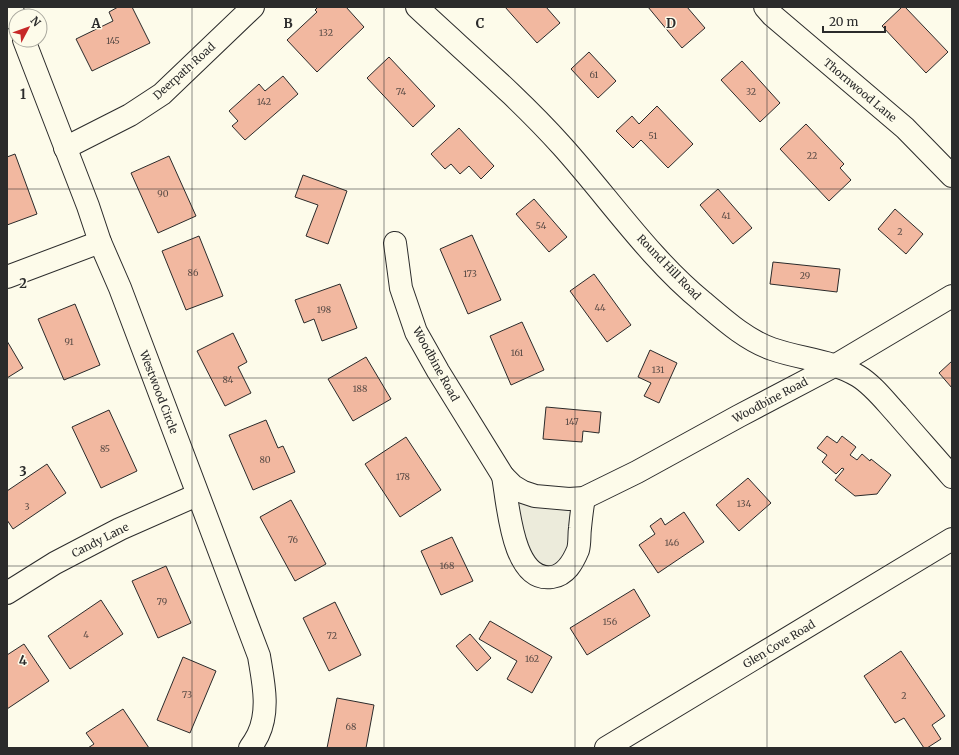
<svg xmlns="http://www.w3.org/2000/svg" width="959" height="755" font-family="Merriweather,serif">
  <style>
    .green { fill: #ecebdb; stroke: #74746e }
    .building { fill: #f2b8a0; stroke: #2b2b2b }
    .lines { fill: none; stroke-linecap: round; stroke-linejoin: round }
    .minor-casing { stroke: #2b2b2b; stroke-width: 24 }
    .major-casing { stroke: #2b2b2b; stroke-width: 24 }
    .minor { stroke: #fdfbea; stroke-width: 22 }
    .major { stroke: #fdfbea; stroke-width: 22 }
    .grid { fill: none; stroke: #2b2b2b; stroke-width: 1; stroke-opacity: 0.55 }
    .labels { text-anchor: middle; stroke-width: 3; stroke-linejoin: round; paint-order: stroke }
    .number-label { font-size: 9px; fill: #5d4e48 }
    .street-label { font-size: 11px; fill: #2b2b2b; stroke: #fdfbea }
    .grid-label { font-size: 13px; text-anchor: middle; font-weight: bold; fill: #2b2b2b; stroke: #fdfbea; stroke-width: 3; stroke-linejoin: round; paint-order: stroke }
  </style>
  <rect width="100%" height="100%" fill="#fdfbea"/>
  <!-- green -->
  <polygon class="green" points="513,486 584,498 559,576 522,559"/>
  <!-- building -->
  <g class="building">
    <polygon points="118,7 132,7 150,43 92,71 76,39 113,21 109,12"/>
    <polygon points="318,7 346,7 364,27 317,72 287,40 317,12 315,10"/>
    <polygon points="505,7 546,7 560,23 537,43"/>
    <polygon points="648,7 687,7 705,28 682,48"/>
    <polygon points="902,7 905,7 948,52 926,73 882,26"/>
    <polygon points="589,52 616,81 598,98 571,69"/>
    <polygon points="389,57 435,106 413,127 367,78"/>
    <polygon points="742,61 780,103 760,122 721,80"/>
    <polygon points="283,76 298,94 245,140 232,126 238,121 229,111 259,84 265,91"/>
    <polygon points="657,106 693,144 668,168 641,140 633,148 616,131 632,116 639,124"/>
    <polygon points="806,124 844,164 840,168 851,180 829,201 780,149"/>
    <polygon points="459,128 494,166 481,179 469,166 460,174 451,164 445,169 431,154"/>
    <polygon points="15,154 37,214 7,225 7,157"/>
    <polygon points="169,156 196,216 158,233 131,173"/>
    <polygon points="303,175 347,191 328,244 306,236 318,205 295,197"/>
    <polygon points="718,189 752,228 733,244 700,205"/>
    <polygon points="534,199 567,237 549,252 516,214"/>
    <polygon points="895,209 923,234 906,254 878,229"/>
    <polygon points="472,235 501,300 468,314 440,249"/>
    <polygon points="199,236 223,296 186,310 162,251"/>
    <polygon points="773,262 840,269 837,292 770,284"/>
    <polygon points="594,274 631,325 607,342 570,291"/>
    <polygon points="340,284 357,328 322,341 314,319 304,323 295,300"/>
    <polygon points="75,304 100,365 64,380 38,319"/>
    <polygon points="522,322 544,370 511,385 490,336"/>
    <polygon points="233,333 247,362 238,367 251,393 225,406 197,351"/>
    <polygon points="7,341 23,368 7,378"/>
    <polygon points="650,350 677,363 659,403 644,396 651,383 638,377"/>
    <polygon points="366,357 391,399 353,421 328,379"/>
    <polygon points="952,361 952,388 939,373"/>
    <polygon points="546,407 601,412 599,433 583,431 582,442 543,439"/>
    <polygon points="109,410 137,471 101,488 72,427"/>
    <polygon points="266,420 278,448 283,446 295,472 253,490 229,435"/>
    <polygon points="827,436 837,443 842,436 856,447 850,455 857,460 862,454 870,461 871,459 891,475 877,494 855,496 835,480 844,469 842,468 836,474 822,462 827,455 817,448"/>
    <polygon points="406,437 441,490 400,517 365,464"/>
    <polygon points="47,464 66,493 13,529 7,520 7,491"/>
    <polygon points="748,478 771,503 739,531 716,505"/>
    <polygon points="291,500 326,564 295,581 260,517"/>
    <polygon points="684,512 704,542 658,573 639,545 655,534 650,526 661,518 665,525"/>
    <polygon points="452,537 473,581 441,595 421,551"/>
    <polygon points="166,566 191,623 158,638 132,581"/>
    <polygon points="634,589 650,616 587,655 570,628"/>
    <polygon points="101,600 123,634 70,669 48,636"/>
    <polygon points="335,602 361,655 329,671 303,618"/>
    <polygon points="490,621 552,657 532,693 507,679 517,661 479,639"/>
    <polygon points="470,634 491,658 477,671 456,646"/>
    <polygon points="24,644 49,681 7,709 7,655"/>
    <polygon points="901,651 945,716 932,725 941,739 927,748 924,748 904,718 895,723 864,676"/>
    <polygon points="183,657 216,671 190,733 157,720"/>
    <polygon points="337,698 374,705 366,748 327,748"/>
    <polygon points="123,709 149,748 88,748 94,744 86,733"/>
  </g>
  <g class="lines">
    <!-- minor casing -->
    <g class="minor-casing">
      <g id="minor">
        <polyline points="11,7 16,20"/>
        <path d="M417,7C466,53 517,96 562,146C608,197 650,259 703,302C723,319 746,340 772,349C800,359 832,360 858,376C873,385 885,401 897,414C915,435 934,456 952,477"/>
        <polyline points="765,7 772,15 905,128 952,176"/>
        <path d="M24,40L88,206L100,242L120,288L259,656C263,681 270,710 258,735C256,739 253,744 250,748"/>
        <polyline points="65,148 130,115 162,94 253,7"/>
        <polyline points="395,243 401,288 416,332 438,371 503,476 513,486 523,492 535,496 569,499 584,498 637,472 739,416 836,365 952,296"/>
        <polyline points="7,277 100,242"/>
        <path d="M503,476C508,503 512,583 552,577C566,575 573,562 578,550C580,543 579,535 580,528C581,518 582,508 584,498"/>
        <polyline points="7,593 55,563 120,529 197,495"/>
      </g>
    </g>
    <!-- major casing -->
    <g class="major-casing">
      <polyline id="major" points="606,748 952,539"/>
    </g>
    <!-- minor -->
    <use href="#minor" class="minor"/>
    <!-- major -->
    <use href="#major" class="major"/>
  </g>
  <!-- grid -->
  <path class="grid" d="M192,7V748M384,7V748M575,7V748M767,7V748M7,189H952M7,378H952M7,566H952"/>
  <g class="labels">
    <!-- number labels -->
    <g class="number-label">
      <text x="326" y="36">132</text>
      <text x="113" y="44">145</text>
      <text x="594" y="78">61</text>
      <text x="401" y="95">74</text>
      <text x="751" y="95">32</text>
      <text x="264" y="105">142</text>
      <text x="653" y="139">51</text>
      <text x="812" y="159">22</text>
      <text x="163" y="197">90</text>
      <text x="726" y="219">41</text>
      <text x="541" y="229">54</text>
      <text x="900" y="235">2</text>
      <text x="193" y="276">86</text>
      <text x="470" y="277">173</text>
      <text x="805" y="279">29</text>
      <text x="600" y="311">44</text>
      <text x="324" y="313">198</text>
      <text x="69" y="345">91</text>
      <text x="517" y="356">161</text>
      <text x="658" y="373">131</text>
      <text x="228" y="383">84</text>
      <text x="360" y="392">188</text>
      <text x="572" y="425">147</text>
      <text x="105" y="452">85</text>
      <text x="265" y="463">80</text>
      <text x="403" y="480">178</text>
      <text x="744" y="507">134</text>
      <text x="27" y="510">3</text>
      <text x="293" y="543">76</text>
      <text x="672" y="546">146</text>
      <text x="447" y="569">168</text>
      <text x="162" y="605">79</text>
      <text x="610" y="625">156</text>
      <text x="86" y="638">4</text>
      <text x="332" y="639">72</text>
      <text x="532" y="662">162</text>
      <text x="187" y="698">73</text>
      <text x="904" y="699">2</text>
      <text x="351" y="730">68</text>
    </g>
    <!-- street labels -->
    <g class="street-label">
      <text transform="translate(184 71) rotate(-42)" y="4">Deerpath Road</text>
      <text transform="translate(860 90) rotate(40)" y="4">Thornwood Lane</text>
      <text transform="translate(669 267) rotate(46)" y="4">Round Hill Road</text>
      <text transform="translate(436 364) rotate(61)" y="4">Woodbine Road</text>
      <text transform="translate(159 392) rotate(69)" y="4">Westwood Circle</text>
      <text transform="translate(770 400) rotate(-28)" y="4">Woodbine Road</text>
      <text transform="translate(100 540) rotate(-27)" y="4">Candy Lane</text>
      <text transform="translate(779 644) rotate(-31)" y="4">Glen Cove Road</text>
    </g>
  </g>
  <g class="grid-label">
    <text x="96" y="28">A</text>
    <text x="288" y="28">B</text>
    <text x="480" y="28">C</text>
    <text x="671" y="28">D</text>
    <text x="23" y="99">1</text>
    <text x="23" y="288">2</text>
    <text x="23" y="476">3</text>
    <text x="23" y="665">4</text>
  </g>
  <!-- border -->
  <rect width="959" height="755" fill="none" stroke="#2b2b2b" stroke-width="16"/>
  <!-- north arrow -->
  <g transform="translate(28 28) rotate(49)"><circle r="19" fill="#fdfbea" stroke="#a9a89e"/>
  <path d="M0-3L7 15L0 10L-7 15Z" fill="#c62828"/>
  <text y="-6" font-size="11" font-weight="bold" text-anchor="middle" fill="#2b2b2b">N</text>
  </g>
  <!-- scale -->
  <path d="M823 26v6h62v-6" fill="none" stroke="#2b2b2b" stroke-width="2"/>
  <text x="829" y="26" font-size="12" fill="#2b2b2b" stroke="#fdfbea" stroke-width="3" paint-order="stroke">20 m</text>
</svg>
